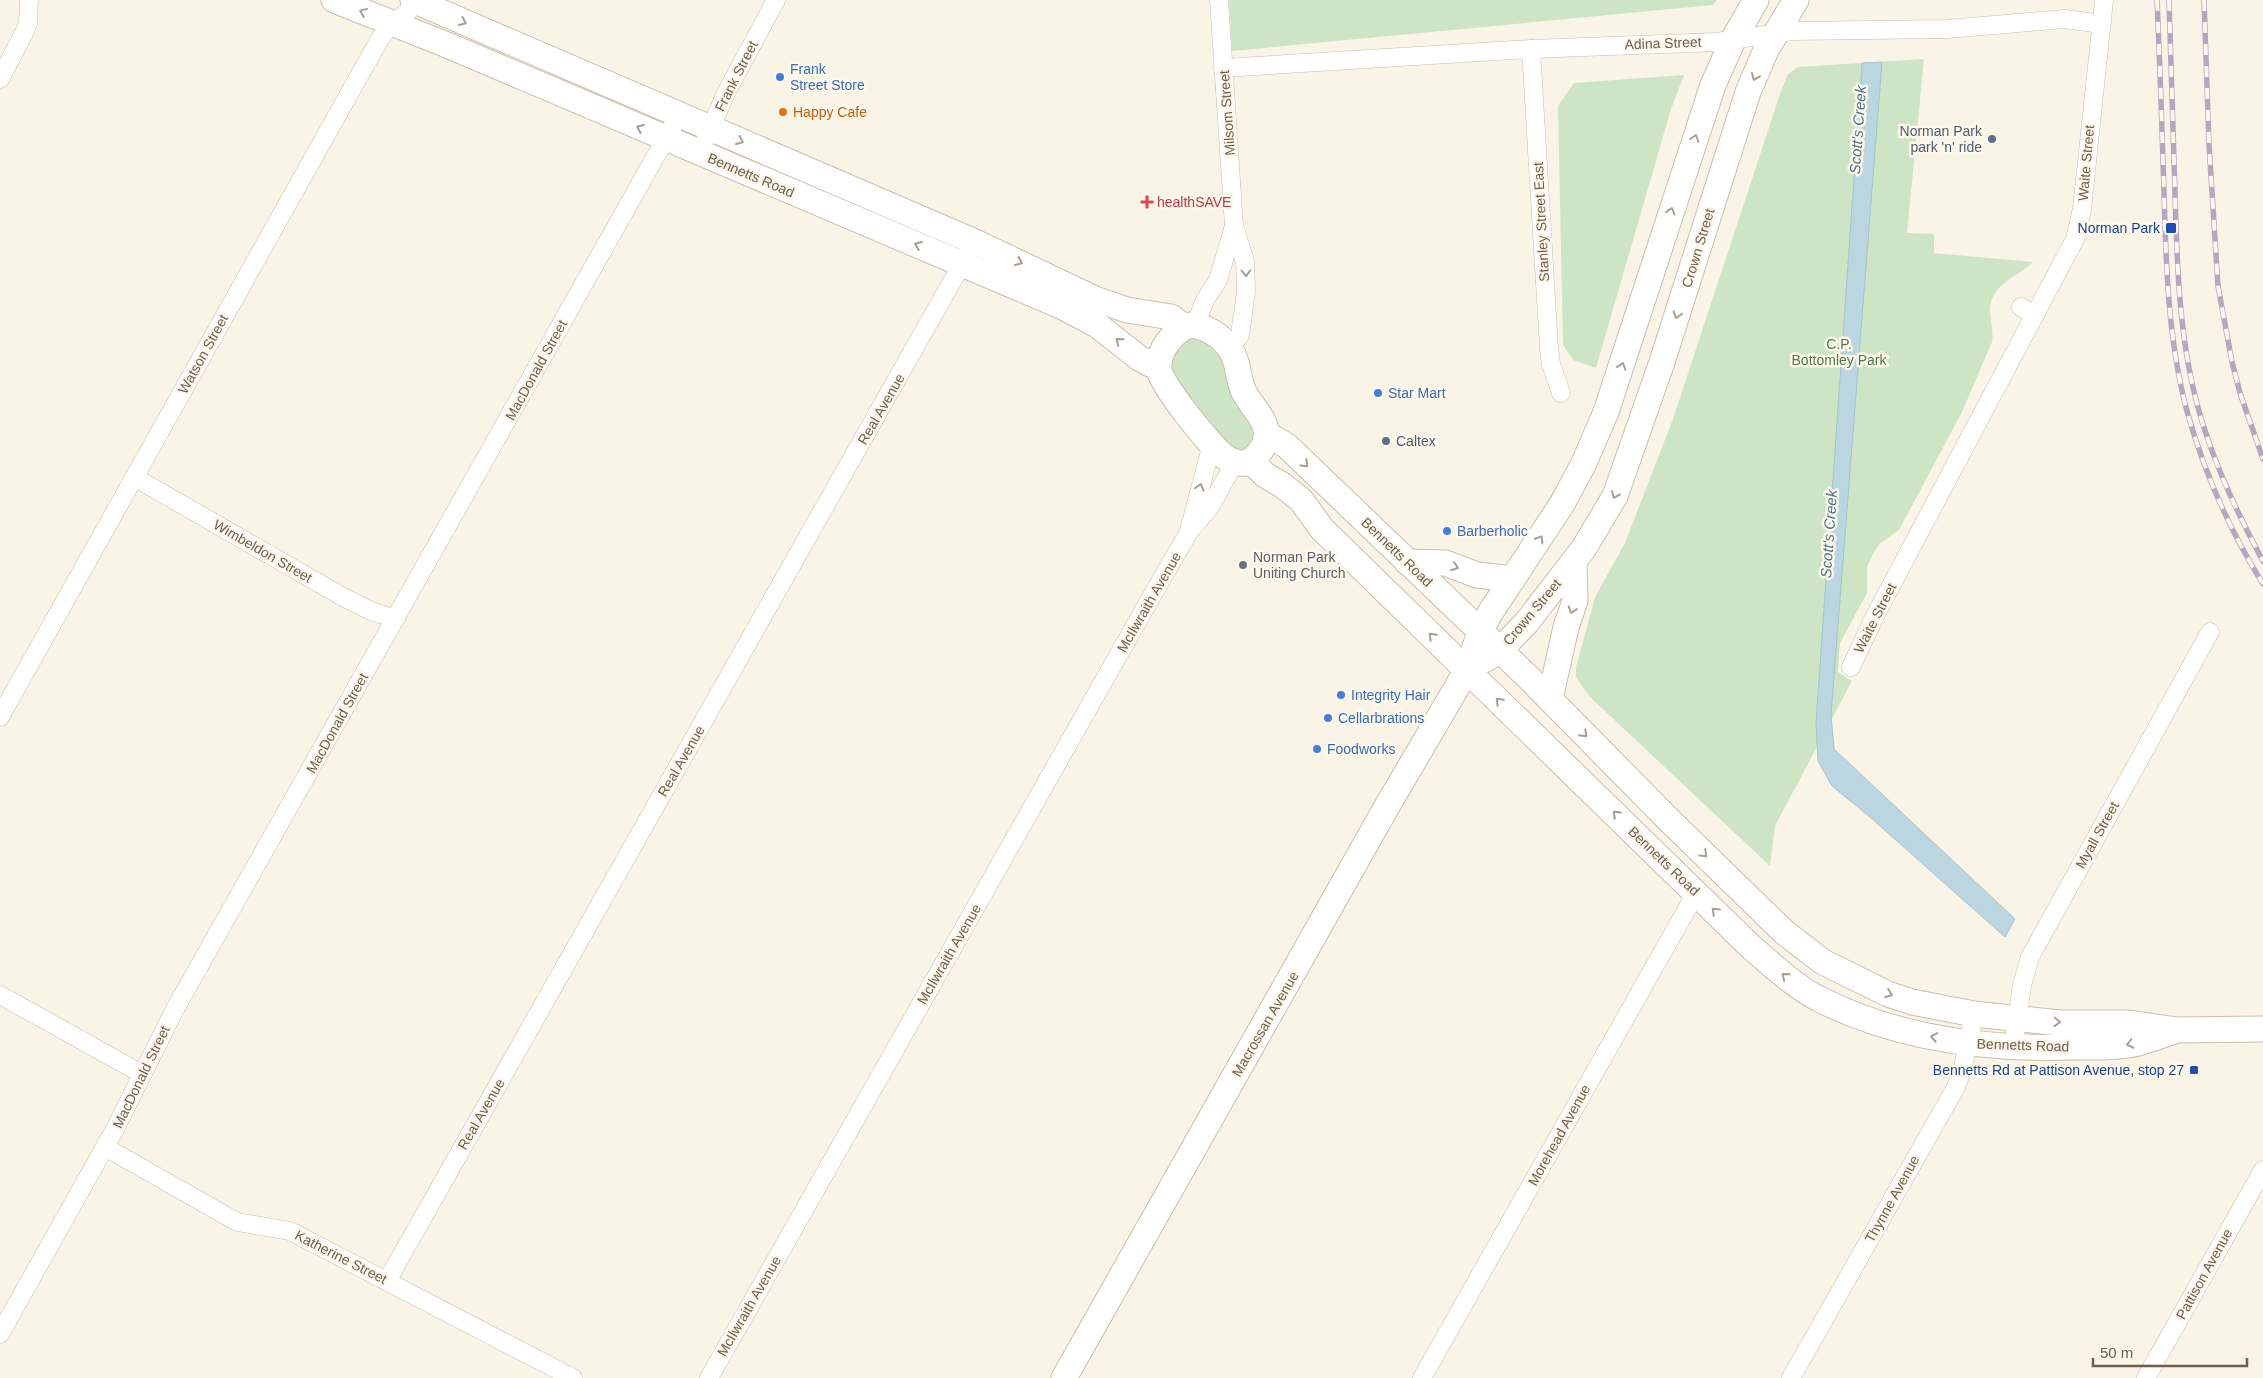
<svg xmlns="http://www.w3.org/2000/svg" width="2263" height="1378" font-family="Helvetica,sans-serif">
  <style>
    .green { fill: #cee5c5 }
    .water { fill: #bcd6e1; stroke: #a3c4d1 }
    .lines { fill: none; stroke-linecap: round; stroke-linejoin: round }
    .street-casing { stroke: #c9bdad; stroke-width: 19 }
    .secondary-casing { stroke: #ccbeab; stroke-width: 27 }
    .street { stroke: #fff; stroke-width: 18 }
    .secondary { stroke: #fff; stroke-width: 25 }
    .rail-casing { stroke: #b8a5c1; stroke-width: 5.5 }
    .rail { stroke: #fdf8eb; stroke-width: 4; stroke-dasharray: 11; stroke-linecap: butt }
    .oneway { stroke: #a99e94 }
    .shop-dot { fill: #3f7fe0; stroke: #fdf8eb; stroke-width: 2 }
    .food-dot { fill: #e8710a; stroke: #fdf8eb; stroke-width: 2 }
    .service-dot { fill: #5c6f8a; stroke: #fdf8eb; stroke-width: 2 }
    .health-dot { fill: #e0444e; stroke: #fdf8eb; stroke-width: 2 }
    .transit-dot { fill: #1a4fb4; stroke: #fdf8eb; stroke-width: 2 }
    .worship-dot { fill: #6b7280; stroke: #fdf8eb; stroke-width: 2 }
    .labels { text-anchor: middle; stroke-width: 5; stroke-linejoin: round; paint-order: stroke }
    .street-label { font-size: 14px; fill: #6f5e4d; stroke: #fdf8eb }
    .shop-label { font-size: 14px; fill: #366cbe; stroke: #fdf8eb; text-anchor: start }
    .food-label { font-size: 14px; fill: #c56008; stroke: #fdf8eb; text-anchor: start }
    .service-label { font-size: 14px; fill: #4e5e75; stroke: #fdf8eb; text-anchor: end }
    .health-label { font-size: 14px; fill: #be3a42; stroke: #fdf8eb; text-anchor: start }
    .transit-label { font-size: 14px; fill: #164399; stroke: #fdf8eb; text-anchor: end }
    .park-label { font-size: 14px; fill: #527a4a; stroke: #fdf8eb }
    .worship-label { font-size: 14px; fill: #5b616d; stroke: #fdf8eb; text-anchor: start }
    .water-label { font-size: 15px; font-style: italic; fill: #4d7587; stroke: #fdf8eb }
  </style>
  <rect width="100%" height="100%" fill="#f9f4e5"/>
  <!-- green -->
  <g class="green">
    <polygon points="1229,0 1717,0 1713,5 1232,51"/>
    <path d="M1924,59L1907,233L1934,234V253L2033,262C2016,278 1991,284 1990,310C1990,321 1994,331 1992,342L1962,412L1899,530L1879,544L1872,556L1867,567V593L1840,643L1838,672L1852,681L1775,826L1770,866L1589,696L1576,677V667L1595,597L1625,543L1673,419L1780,94L1788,74L1798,67Z"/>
    <polygon points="1684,75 1671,109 1596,368 1573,360 1563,345 1558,106 1574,83"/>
    <polygon points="1197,338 1210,342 1223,360 1227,376 1255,430 1253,442 1242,451 1227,447 1171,373 1173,351 1184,341"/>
  </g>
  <!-- water -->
  <polygon class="water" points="1882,62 1831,715 1834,749 2015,919 2005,937 1870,817 1832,786 1818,761 1816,723 1862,63"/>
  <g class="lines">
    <!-- street casing -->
    <g class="street-casing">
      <g id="street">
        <polyline points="1219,0 1234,226 1245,261 1246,291 1240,335 1230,349"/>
        <polyline points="1531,49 1549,349 1551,364 1561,393"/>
        <polyline points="1223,68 1531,49 1717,42 1792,31 1947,29 2065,19 2102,24"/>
        <polyline points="0,79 25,31 28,23 29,0"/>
        <polyline points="706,139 726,93 776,0"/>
        <polyline points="2021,307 2035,316"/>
        <polyline points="1195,326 1205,300 1218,280 1234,226"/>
        <polyline points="134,477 343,597 371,611 396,619"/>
        <polyline points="1190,527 1212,444"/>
        <polyline points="1851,667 1876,614 2075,239 2082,209 2104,0"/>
        <polyline points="0,717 381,37 388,28 421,0"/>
        <polyline points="0,995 142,1074"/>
        <polyline points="2013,1048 2022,985 2030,957 2210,632"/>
        <polyline points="105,1147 237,1222 290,1231 573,1378"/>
        <polyline points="387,1281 967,255"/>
        <polyline points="0,1334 115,1129 175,1009 679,115"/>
        <polyline points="709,1378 1153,594 1190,530 1210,507 1235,462"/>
        <polyline points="1422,1378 1696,893"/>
        <polyline points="1791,1378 1956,1087 1963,1068 1974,1014"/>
        <polyline points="2146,1378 2263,1170"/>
      </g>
    </g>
    <!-- secondary casing -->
    <g class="secondary-casing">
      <g id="secondary">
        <polyline points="334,0 447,45 1061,306 1097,325 1139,358 1158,368"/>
        <polyline points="413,0 975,242 1095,299 1127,310 1171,317 1184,327"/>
        <path d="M1190,325C1211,327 1230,341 1236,362C1239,372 1239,382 1244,392C1253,410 1275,425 1263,447C1259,454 1254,459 1247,463C1239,464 1232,462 1225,457C1212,448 1160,384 1159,369C1157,351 1174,330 1190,325Z"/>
        <polyline points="1267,434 1287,446 1529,678 1669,820 1784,932 1823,962 1888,994 1912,1002 1974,1014 2060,1023 2129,1023 2177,1030 2263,1029"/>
        <path d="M1251,461L1265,475L1282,485L1301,500L1322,529L1750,946C1772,965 1793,985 1819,999C1898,1039 1987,1050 2075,1047C2092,1047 2111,1048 2128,1045C2143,1043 2158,1036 2172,1032"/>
        <polyline points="1407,562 1445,563 1477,575 1513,579"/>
        <polyline points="1484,660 1499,651 1527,622 1584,548 1615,496 1662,362 1748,92 1766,50 1796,0"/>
        <polyline points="1550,699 1566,627 1575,601 1574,561"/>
        <polyline points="1064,1378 1386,808 1467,670 1480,633 1490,613 1562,504 1583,465 1606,412 1713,85 1733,40 1756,0"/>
      </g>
    </g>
    <!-- street -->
    <use href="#street" class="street"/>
    <!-- secondary -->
    <use href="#secondary" class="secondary"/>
    <!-- rail casing -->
    <g class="rail-casing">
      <g id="rail">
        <path d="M2157,0C2160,64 2162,129 2164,193C2166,266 2168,340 2187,411C2204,472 2230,531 2263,584"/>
        <path d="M2169,0C2171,64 2173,129 2175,193C2177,266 2179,340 2199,411C2214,464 2237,513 2263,561"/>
        <polyline points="2204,0 2209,145 2218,286 2232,362 2240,393 2263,459"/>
      </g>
    </g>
    <!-- rail -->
    <use href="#rail" class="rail"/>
  </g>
  <!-- one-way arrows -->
  <defs><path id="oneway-chevron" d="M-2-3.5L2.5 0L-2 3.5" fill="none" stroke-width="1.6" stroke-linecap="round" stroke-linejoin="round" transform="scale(1.25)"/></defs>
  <g class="oneway">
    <use href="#oneway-chevron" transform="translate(363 12) rotate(-158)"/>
    <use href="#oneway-chevron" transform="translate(463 22) rotate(23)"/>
    <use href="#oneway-chevron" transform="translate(1755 77) rotate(113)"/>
    <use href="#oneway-chevron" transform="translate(640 128) rotate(-157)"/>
    <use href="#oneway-chevron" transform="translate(1695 138) rotate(-72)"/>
    <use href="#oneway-chevron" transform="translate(740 141) rotate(24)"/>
    <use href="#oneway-chevron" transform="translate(1671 211) rotate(-73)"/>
    <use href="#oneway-chevron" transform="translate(918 245) rotate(-157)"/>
    <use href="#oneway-chevron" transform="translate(1019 262) rotate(25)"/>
    <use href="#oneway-chevron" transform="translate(1246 273) rotate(89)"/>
    <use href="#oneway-chevron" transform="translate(1677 315) rotate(107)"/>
    <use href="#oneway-chevron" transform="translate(1119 341) rotate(-141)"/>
    <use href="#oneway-chevron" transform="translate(1622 366) rotate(-71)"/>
    <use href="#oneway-chevron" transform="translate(1305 464) rotate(44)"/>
    <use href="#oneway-chevron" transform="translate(1200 487) rotate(-73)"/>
    <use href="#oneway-chevron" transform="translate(1615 495) rotate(114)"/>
    <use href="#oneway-chevron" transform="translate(1540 539) rotate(-58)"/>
    <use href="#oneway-chevron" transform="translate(1455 567) rotate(20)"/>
    <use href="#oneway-chevron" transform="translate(1572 610) rotate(109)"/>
    <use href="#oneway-chevron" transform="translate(1432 636) rotate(-135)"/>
    <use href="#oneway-chevron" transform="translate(1499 701) rotate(-135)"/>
    <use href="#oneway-chevron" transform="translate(1584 734) rotate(45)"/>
    <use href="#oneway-chevron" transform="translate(1616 814) rotate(-136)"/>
    <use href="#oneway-chevron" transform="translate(1704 854) rotate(44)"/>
    <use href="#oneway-chevron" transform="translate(1715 911) rotate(-136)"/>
    <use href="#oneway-chevron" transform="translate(1785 976) rotate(-141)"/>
    <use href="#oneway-chevron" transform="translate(1889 994) rotate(20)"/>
    <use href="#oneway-chevron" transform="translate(2057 1022) rotate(3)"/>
    <use href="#oneway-chevron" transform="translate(1934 1037) rotate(-169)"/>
    <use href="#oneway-chevron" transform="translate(2130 1044) rotate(168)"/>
  </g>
  <!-- markers -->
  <g class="shop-dot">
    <circle cx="780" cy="77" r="5"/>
    <circle cx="1378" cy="393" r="5"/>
    <circle cx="1447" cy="531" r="5"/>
    <circle cx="1341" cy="695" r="5"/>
    <circle cx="1328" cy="718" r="5"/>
    <circle cx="1317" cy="749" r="5"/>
  </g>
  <circle class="food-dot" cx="783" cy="112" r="5"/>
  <g class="service-dot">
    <circle cx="1992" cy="139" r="5"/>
    <circle cx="1386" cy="441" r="5"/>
  </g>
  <path class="health-dot" d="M1144.5 194.5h5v5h5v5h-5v5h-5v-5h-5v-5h5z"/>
  <g class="transit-dot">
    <rect x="2165" y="222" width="12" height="12" rx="2.5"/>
    <rect x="2189" y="1065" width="10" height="10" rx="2.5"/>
  </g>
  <circle class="worship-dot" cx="1243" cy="565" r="5"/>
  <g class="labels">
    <!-- street labels -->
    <g class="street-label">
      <text transform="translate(1663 43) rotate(-2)" y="5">Adina Street</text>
      <text transform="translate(736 76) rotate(-63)" y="5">Frank Street</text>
      <text transform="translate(1227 113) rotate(-94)" y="5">Milsom Street</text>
      <text transform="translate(2086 163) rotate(-85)" y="5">Waite Street</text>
      <text transform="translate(751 175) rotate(23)" y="5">Bennetts Road</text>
      <text transform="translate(1541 222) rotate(-93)" y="5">Stanley Street East</text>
      <text transform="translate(1698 248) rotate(-73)" y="5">Crown Street</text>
      <text transform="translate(203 354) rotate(-61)" y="5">Watson Street</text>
      <text transform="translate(536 370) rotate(-61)" y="5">MacDonald Street</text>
      <text transform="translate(881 409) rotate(-60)" y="5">Real Avenue</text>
      <text transform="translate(263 551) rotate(30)" y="5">Wimbeldon Street</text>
      <text transform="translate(1397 552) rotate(44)" y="5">Bennetts Road</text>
      <text transform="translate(1149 602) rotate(-60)" y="5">McIlwraith Avenue</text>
      <text transform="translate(1532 612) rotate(-50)" y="5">Crown Street</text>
      <text transform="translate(1875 618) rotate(-63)" y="5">Waite Street</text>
      <text transform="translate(337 723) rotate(-61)" y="5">MacDonald Street</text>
      <text transform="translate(681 761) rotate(-60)" y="5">Real Avenue</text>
      <text transform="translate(2097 835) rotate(-61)" y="5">Myall Street</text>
      <text transform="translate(1664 861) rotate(44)" y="5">Bennetts Road</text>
      <text transform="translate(949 954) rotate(-60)" y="5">McIlwraith Avenue</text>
      <text transform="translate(1265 1024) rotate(-60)" y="5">Macrossan Avenue</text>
      <text transform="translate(2023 1045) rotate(2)" y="5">Bennetts Road</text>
      <text transform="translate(141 1077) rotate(-64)" y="5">MacDonald Street</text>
      <text transform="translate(481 1114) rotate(-60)" y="5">Real Avenue</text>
      <text transform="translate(1559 1135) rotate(-61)" y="5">Morehead Avenue</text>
      <text transform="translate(1892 1199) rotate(-61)" y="5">Thynne Avenue</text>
      <text transform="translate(341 1257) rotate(27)" y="5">Katherine Street</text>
      <text transform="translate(2204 1274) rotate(-61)" y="5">Pattison Avenue</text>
      <text transform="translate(749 1306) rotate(-60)" y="5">McIlwraith Avenue</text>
    </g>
    <!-- shop labels -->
    <g class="shop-label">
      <text x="790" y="74">Frank<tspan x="790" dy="16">Street Store</tspan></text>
      <text x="1388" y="398">Star Mart</text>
      <text x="1457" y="536">Barberholic</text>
      <text x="1351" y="700">Integrity Hair</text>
      <text x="1338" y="723">Cellarbrations</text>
      <text x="1327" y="754">Foodworks</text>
    </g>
    <!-- food labels -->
    <g class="food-label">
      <text x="793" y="117">Happy Cafe</text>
    </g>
    <!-- service labels -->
    <g class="service-label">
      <text x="1982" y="136">Norman Park<tspan x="1982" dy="16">park 'n' ride</tspan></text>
      <text x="1396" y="446" text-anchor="start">Caltex</text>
    </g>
    <!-- health labels -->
    <g class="health-label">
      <text x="1157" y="207">healthSAVE</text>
    </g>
    <!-- transit labels -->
    <g class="transit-label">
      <text x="2160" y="233">Norman Park</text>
      <text x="2184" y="1075">Bennetts Rd at Pattison Avenue, stop 27</text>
    </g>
    <!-- park labels -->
    <g class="park-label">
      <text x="1839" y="349">C.P.<tspan x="1839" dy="16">Bottomley Park</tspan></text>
    </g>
    <!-- worship labels -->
    <g class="worship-label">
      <text x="1253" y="562">Norman Park<tspan x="1253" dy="16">Uniting Church</tspan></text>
    </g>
    <!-- water labels -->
    <g class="water-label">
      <text transform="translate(1858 130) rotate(-86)" y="5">Scott's Creek</text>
      <text transform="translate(1829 534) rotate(-86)" y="5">Scott's Creek</text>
    </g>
  </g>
  <!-- scale -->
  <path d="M2093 1358v8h154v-8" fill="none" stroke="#6f5e4d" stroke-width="2.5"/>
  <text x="2100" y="1358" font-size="15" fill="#6f5e4d" stroke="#fdf8eb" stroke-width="4" paint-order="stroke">50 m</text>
</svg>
